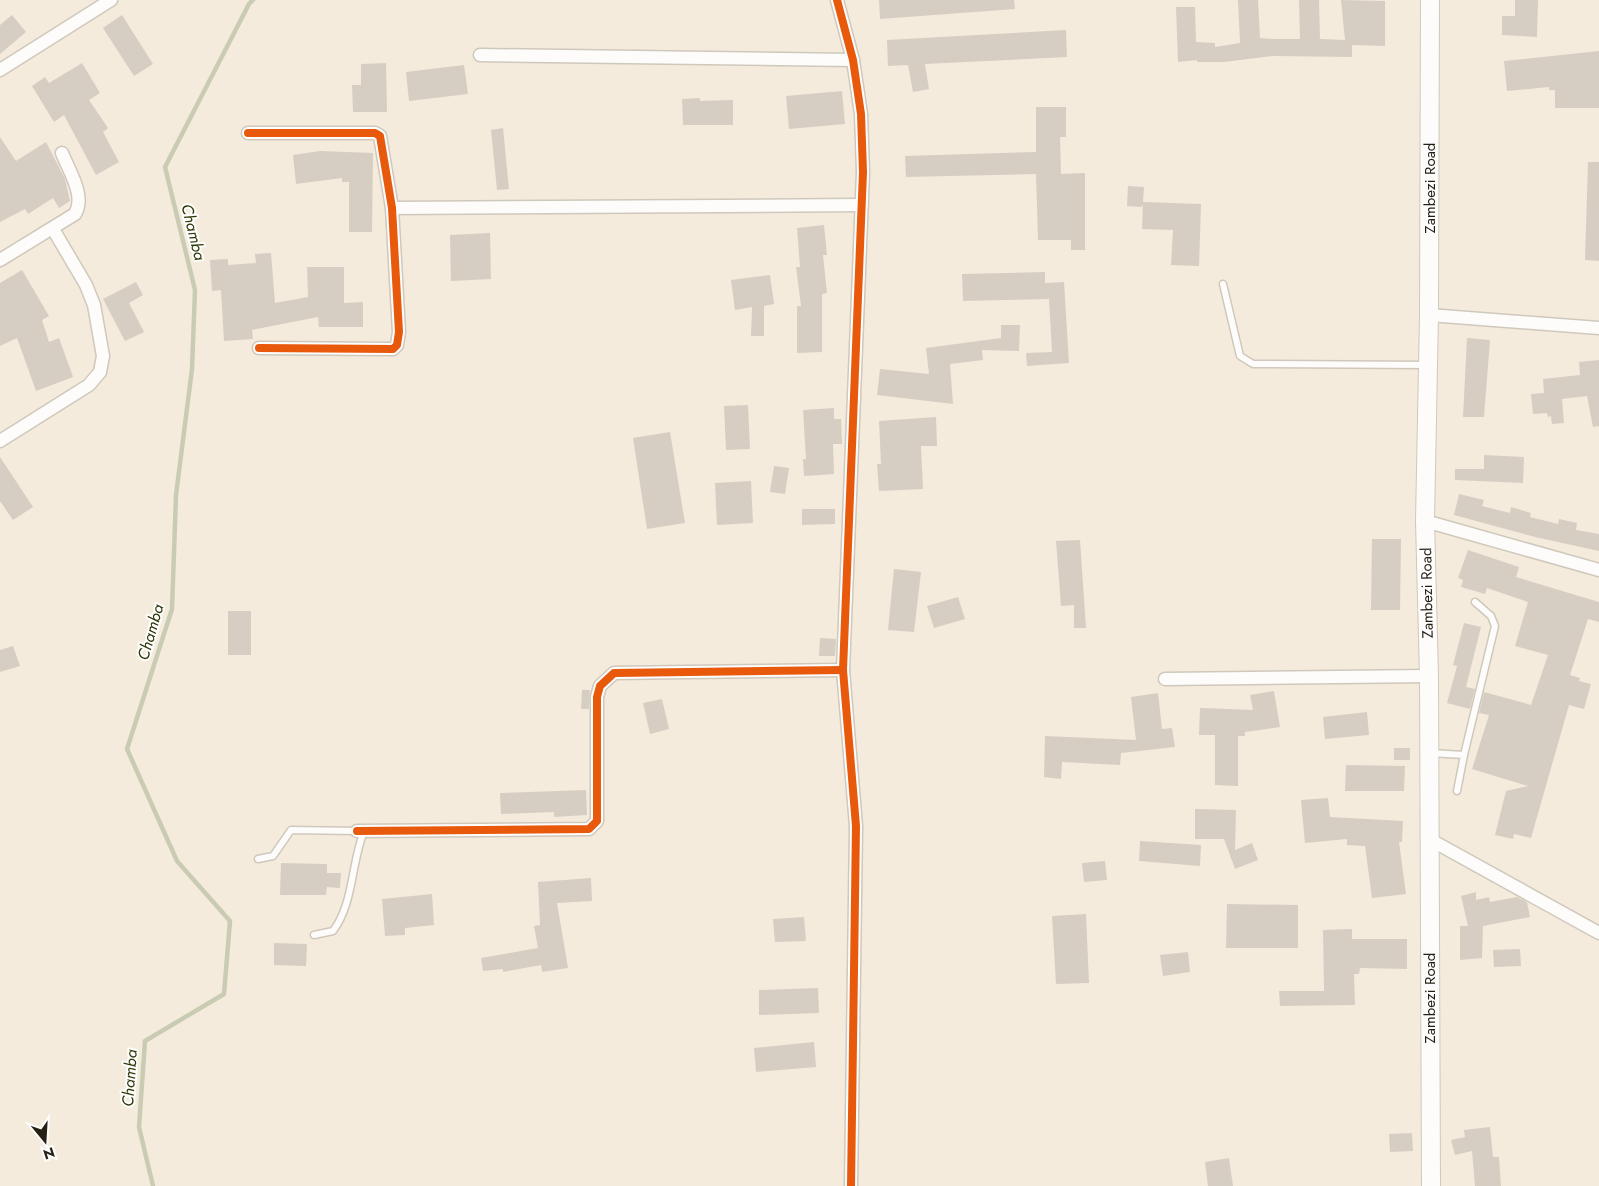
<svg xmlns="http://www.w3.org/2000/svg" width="1599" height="1186" font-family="Jost,sans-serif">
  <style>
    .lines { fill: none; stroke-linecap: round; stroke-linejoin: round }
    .stream { stroke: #c9ccb3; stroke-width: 4.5 }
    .building { fill: #d7cec3 }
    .service-casing { stroke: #cfc8bc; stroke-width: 9 }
    .minor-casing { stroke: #cfc8bc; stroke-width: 15 }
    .secondary-casing { stroke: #cfc8bc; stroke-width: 20 }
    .service { stroke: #fdfcfa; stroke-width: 6 }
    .minor { stroke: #fdfcfa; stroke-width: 12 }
    .secondary { stroke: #fdfcfa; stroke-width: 18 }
    .cycleway-casing { stroke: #fdfdfd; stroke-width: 11 }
    .cycleway { stroke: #e8590c; stroke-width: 8 }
    .labels { text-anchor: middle; stroke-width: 4; stroke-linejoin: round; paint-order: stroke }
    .street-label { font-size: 15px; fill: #251f14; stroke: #fdfdfd }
    .water-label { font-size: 16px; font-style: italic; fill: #2e3603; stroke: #fdfdfd }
  </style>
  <rect width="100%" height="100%" fill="#f4ebdc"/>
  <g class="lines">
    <!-- stream -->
    <polyline class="stream" points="153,1186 139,1127 145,1041 224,994 230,921 177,861 127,749 172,609 176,495 192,369 195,290 165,167 249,4 253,0"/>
  </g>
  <!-- building -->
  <g class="building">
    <polygon points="879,0 1014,0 1015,9 880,19"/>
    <polygon points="1238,0 1258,0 1260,38 1273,39 1300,39 1299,0 1319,0 1320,39 1345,40 1341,0 1385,1 1385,46 1352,45 1352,57 1273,56 1224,62 1197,62 1197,60 1178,62 1176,7 1195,7 1196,42 1215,43 1215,47 1240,43"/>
    <polygon points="1515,0 1538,0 1537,37 1502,35 1502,16 1515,16"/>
    <polygon points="12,15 26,32 0,54 0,25"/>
    <polygon points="122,15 153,64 134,76 103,28"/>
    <polygon points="1066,30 1067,57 925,64 929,89 913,92 908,65 888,66 887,40"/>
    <polygon points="1599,51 1599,108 1555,108 1555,90 1549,90 1549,87 1507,91 1504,61"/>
    <polygon points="82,63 100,93 89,100 108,128 103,132 119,162 96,175 64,115 54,122 32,86 45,77 49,83"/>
    <polygon points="386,63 387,112 353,112 352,85 361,85 361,64"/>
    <polygon points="464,65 468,94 409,101 406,72"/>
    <polygon points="842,91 845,124 789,129 786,96"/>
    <polygon points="700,98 700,101 733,100 733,125 683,125 682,99"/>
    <polygon points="1036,107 1066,107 1066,137 1060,137 1061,174 1085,173 1085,250 1071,250 1071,240 1038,240 1036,174 906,177 905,156 1036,152"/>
    <polygon points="503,128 509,189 497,190 491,130"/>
    <polygon points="0,137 16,161 46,142 65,179 70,201 59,208 53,198 28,214 25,209 0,222"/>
    <polygon points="320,151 373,153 372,232 349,232 349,182 342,182 342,178 296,184 293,155"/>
    <polygon points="1588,162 1599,162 1599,261 1585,260"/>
    <polygon points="1128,186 1144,187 1143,202 1201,204 1199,266 1171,265 1173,230 1142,229 1143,204 1142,207 1127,206"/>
    <polygon points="824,225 827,255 823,255 827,293 822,294 822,352 797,353 797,306 801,306 796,267 800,267 797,228"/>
    <polygon points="490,233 491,279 451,281 450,235"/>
    <polygon points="271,253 275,303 308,297 307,267 344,267 344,303 363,302 363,327 319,327 318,317 252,330 253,339 224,341 221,290 212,291 210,260 228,259 228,265 256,263 255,254"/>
    <polygon points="22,270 49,316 42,320 49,342 59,338 73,377 36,391 17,338 0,346 0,283"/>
    <polygon points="1045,272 1045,283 1064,282 1069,363 1027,366 1026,353 1052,352 1049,299 963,301 962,274"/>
    <polygon points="770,275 774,304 764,306 764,336 751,336 752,307 735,310 731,280"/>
    <polygon points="136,282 143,295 129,303 144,332 125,341 103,299"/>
    <polygon points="1001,325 1020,325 1019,351 982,350 983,360 950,364 953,404 877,395 880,369 929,374 926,348 1001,338"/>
    <polygon points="1467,338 1490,340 1484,417 1463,417"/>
    <polygon points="1599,360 1599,426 1593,427 1587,396 1562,399 1564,423 1552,424 1551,416 1548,417 1547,413 1533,414 1531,394 1544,393 1543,379 1580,375 1579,362"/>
    <polygon points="748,405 750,449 726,450 724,406"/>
    <polygon points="834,408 834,419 841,419 842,444 833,444 834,474 804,476 803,459 806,459 803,410"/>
    <polygon points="936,417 937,446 921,446 923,489 879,491 877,464 881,464 879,421"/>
    <polygon points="670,432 685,523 647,529 633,438"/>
    <polygon points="1484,455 1524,457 1523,483 1455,480 1455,469 1484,469"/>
    <polygon points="0,457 33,507 13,520 0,501"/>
    <polygon points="774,466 789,468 785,494 770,492"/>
    <polygon points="751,481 753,523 717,525 715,483"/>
    <polygon points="1459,494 1484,500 1482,506 1510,513 1511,507 1531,513 1530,517 1558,524 1559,519 1577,523 1576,530 1599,534 1599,551 1535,537 1454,515"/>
    <polygon points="802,509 835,509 835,524 802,525"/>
    <polygon points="1372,539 1401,539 1400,610 1371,610"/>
    <polygon points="1080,540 1086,628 1074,628 1074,605 1061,606 1056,541"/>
    <polygon points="1468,550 1519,567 1516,577 1599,602 1599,622 1588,619 1570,675 1580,678 1579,681 1591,684 1584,709 1569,705 1531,838 1514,834 1513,839 1495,835 1506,791 1528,786 1472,769 1489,715 1479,713 1484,692 1531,705 1548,655 1515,646 1528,602 1487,588 1485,594 1461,587 1463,580 1458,578"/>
    <polygon points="894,569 921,572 914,632 888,630"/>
    <polygon points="958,597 965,619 934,628 927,606"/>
    <rect x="228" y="611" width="23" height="44"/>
    <polygon points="1464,623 1481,627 1466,687 1475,689 1470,709 1447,703 1457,666 1453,665"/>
    <polygon points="820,638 836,639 835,656 819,656"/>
    <polygon points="13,646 20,666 0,672 0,650"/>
    <polygon points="582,690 590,690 589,709 581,709"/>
    <polygon points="1274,691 1280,727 1245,732 1245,736 1238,736 1238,786 1215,785 1215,735 1199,735 1200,708 1253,710 1250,695"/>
    <polygon points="1158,693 1162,729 1172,728 1175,747 1121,753 1120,765 1062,762 1061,779 1044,777 1045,736 1136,740 1131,697"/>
    <polygon points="662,699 669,729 650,734 643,703"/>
    <polygon points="1367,712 1369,735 1325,739 1323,717"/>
    <rect x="1394" y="748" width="16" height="12"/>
    <polygon points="1346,765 1405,766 1404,791 1345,791"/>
    <polygon points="586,790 587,815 554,817 554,812 501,814 500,793"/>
    <polygon points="1328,798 1330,817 1403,821 1402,842 1399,842 1406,894 1372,898 1365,846 1347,845 1347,839 1305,843 1301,800"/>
    <polygon points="1195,809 1236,810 1235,850 1252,843 1258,860 1235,869 1224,839 1195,839"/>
    <polygon points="1140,841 1201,845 1200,866 1139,861"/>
    <polygon points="1105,861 1107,880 1084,882 1082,863"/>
    <polygon points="281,863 327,864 327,873 341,873 340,888 327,887 326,895 280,895"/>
    <polygon points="591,878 592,901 557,903 568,968 542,972 541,965 503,972 503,969 483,971 481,958 538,948 534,926 540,925 538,882"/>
    <polygon points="1476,892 1476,900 1489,897 1490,902 1517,897 1527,902 1530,917 1483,926 1482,958 1460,960 1460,926 1468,926 1461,896"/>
    <polygon points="432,894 434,925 405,928 405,935 385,936 382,899"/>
    <polygon points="1227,904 1298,905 1298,948 1226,948"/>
    <polygon points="1086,914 1089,983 1056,984 1052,916"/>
    <polygon points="804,917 806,941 775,942 773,919"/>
    <polygon points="1352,929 1352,939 1407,939 1407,969 1360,968 1359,974 1354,974 1355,1005 1280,1006 1279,991 1324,991 1323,930"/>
    <polygon points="274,943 307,944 306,966 274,965"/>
    <polygon points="1520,949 1521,966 1494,967 1493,950"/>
    <polygon points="1188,952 1190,972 1163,976 1160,955"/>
    <polygon points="818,988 819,1013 759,1015 759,990"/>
    <polygon points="814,1042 816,1067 756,1072 754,1048"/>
    <polygon points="1490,1127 1493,1157 1499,1157 1501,1186 1475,1186 1472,1151 1455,1155 1451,1140 1465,1137 1464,1130"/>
    <polygon points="1412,1133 1413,1151 1390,1152 1389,1134"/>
    <polygon points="1229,1158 1233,1186 1208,1186 1205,1162"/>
  </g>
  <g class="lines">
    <!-- service casing -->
    <g class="service-casing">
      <g id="service">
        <polyline points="1223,284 1240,356 1253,364 1428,365"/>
        <polyline points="1430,753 1464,755 1457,791"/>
        <polyline points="1464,755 1495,626 1491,616 1475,602"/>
        <polyline points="258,859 273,856 291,830 357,831"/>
        <path d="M314,935L333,931C354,903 351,863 364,831"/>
      </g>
    </g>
    <!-- minor casing -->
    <g class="minor-casing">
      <g id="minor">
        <polyline points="837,0 853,60 861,114 863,172 843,670 856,826 851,1186"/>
        <polyline points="480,55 853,60"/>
        <polyline points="0,70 111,0"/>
        <polyline points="248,133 375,133 380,136 392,208 399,332 397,345 393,349 259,348"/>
        <polyline points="392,208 862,205"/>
        <path d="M0,260L75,214C86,196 69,171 62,153"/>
        <polyline points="1429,315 1599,328"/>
        <polyline points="0,441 89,385 100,372 103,356 94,305 86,285 53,229"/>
        <polyline points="1425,521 1599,570"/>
        <polyline points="1165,679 1429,676"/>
        <polyline points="357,831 589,829 597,821 597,697 600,686 614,673 843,670"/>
        <polyline points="1429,839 1599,933"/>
      </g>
    </g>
    <!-- secondary casing -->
    <g class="secondary-casing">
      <polyline id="secondary" points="1430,0 1429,315 1425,521 1429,676 1431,1186"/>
    </g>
    <!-- service -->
    <use href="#service" class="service"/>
    <!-- minor -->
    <use href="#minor" class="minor"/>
    <!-- secondary -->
    <use href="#secondary" class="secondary"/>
    <!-- cycleway casing -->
    <g class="cycleway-casing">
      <g id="cycleway">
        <polyline points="837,0 853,60 861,114 863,172 843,670 856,826 851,1186"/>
        <polyline points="248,133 375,133 380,136 392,208 399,332 397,345 393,349 259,348"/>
        <polyline points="357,831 589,829 597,821 597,697 600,686 614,673 843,670"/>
      </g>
    </g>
    <!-- cycleway -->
    <use href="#cycleway" class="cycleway"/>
  </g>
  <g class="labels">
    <!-- street labels -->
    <g class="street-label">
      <text transform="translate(1430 188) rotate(-90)" y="5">Zambezi Road</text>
      <text transform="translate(1427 593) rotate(-91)" y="5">Zambezi Road</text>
      <text transform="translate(1430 998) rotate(-90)" y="5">Zambezi Road</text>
    </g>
    <!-- water labels -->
    <g class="water-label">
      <text transform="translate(194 232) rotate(76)" y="6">Chamba</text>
      <text transform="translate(150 632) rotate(-74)" y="6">Chamba</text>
      <text transform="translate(129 1078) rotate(-86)" y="6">Chamba</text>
    </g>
  </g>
  <!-- north arrow -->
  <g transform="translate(45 1141) rotate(162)" stroke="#fdfdfd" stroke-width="4" paint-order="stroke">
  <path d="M0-4L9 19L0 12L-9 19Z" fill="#251f14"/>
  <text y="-8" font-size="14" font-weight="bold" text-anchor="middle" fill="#251f14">N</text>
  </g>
</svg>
